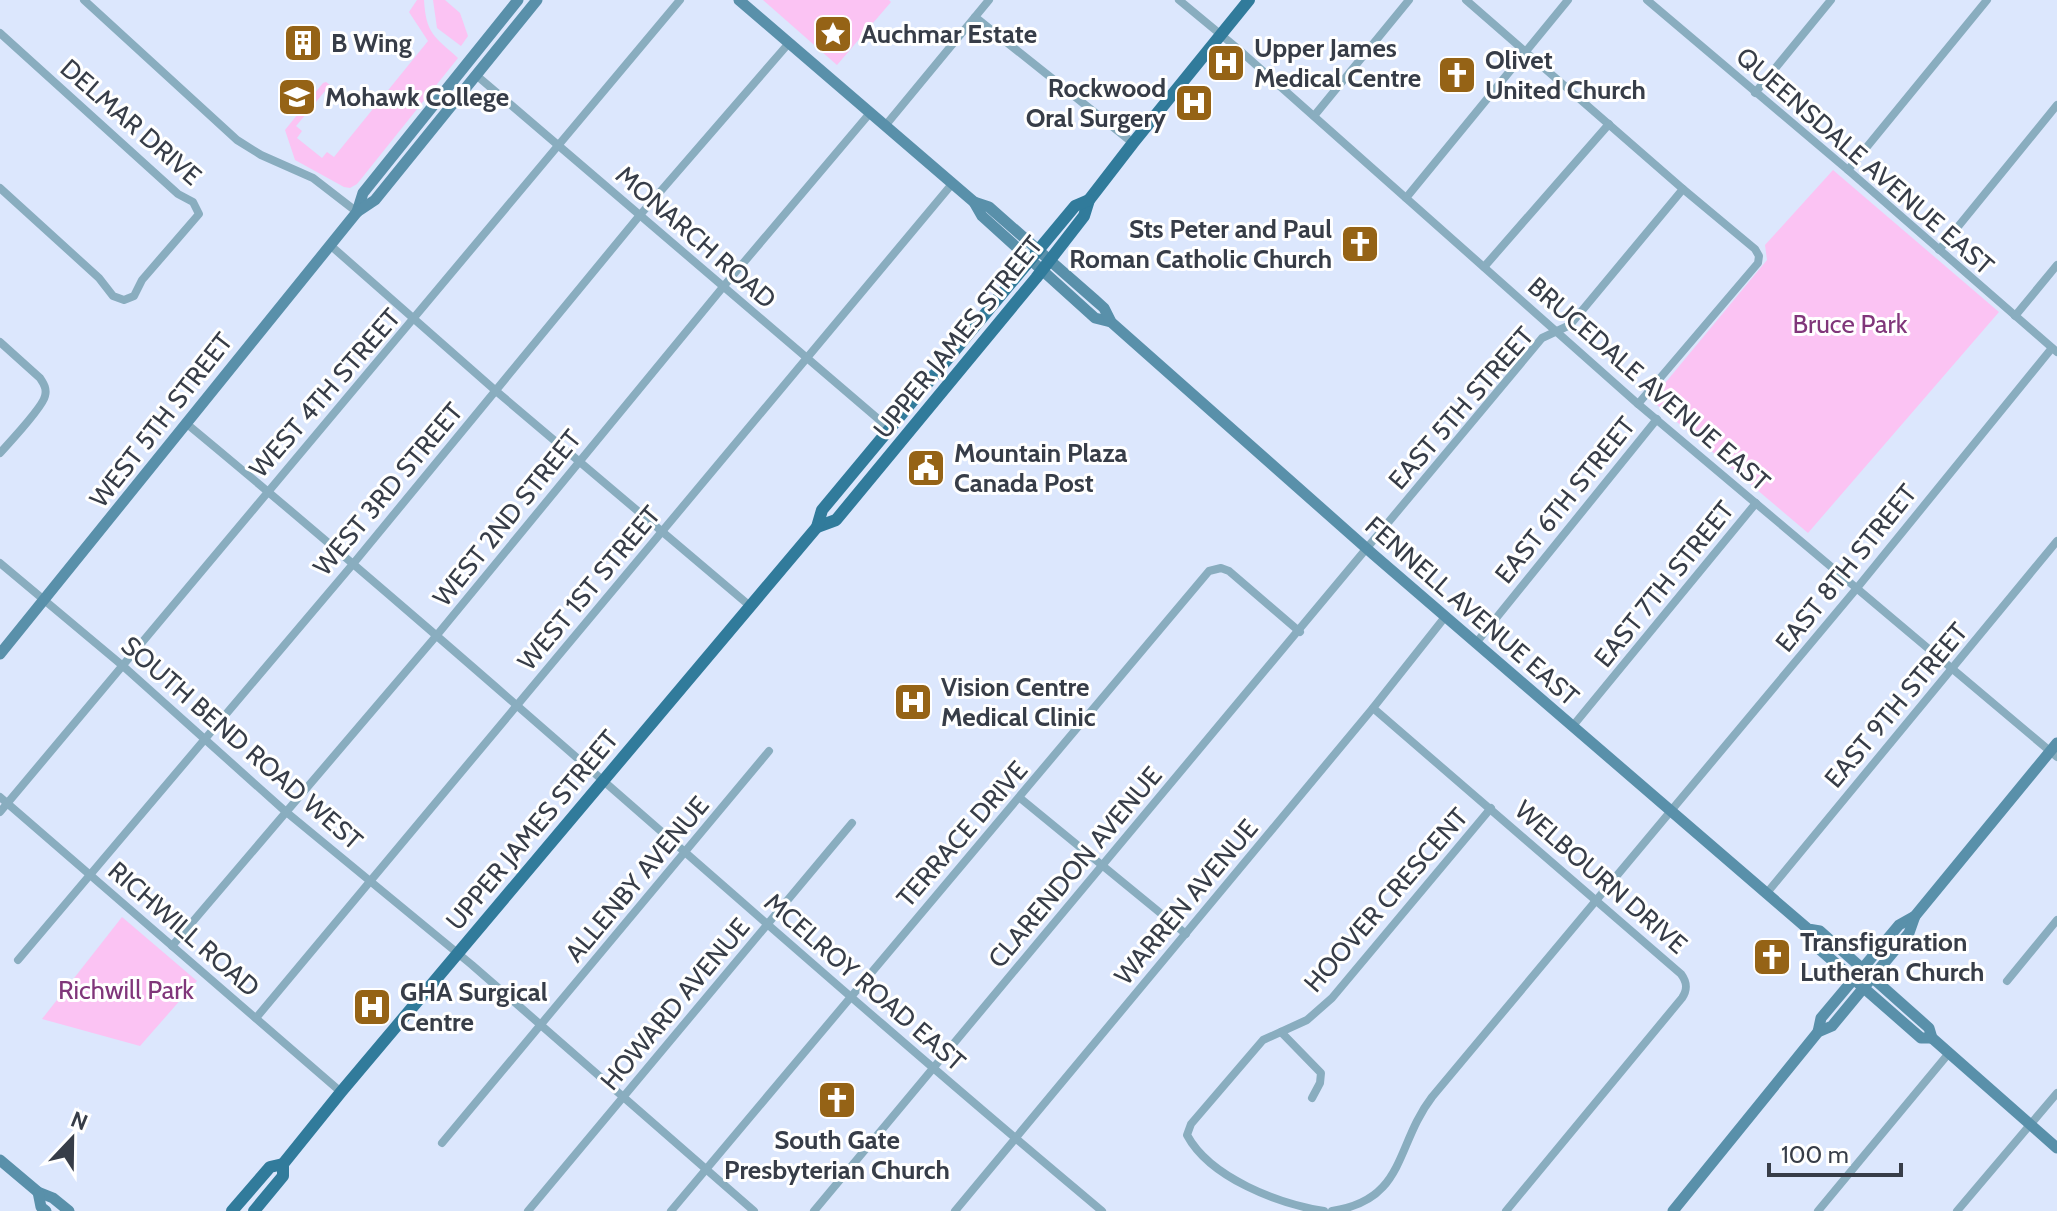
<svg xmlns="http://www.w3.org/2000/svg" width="2057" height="1211" font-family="Cabin,sans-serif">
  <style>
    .green { fill: #fbc3f3 }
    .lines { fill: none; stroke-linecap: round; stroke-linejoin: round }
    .street { stroke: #89adbf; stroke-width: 8 }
    .secondary { stroke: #5990aa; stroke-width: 11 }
    .primary { stroke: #317b9b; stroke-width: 12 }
    .labels { text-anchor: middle; stroke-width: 6; stroke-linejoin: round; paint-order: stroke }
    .poi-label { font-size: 26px; font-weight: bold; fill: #373d48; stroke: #fff; text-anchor: start }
    .street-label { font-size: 26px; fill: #373d48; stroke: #fff }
    .park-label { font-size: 26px; fill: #80367a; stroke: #fff }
  </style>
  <rect width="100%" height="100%" fill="#dce7fd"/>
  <!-- green -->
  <g class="green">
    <path d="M417,0H424C426,34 434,36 458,58L357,184L350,188L344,187L295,160L285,130L323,83L326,82L330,85L296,126L302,131L297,138L322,158L327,152L334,157L428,41L409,12Z"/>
    <polygon points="433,0 445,0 460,13 468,36 461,46 437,28"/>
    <polygon points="763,0 889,0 891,2 837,65"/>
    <polygon points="1833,170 1999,312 1808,533 1651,400 1767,260 1765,245"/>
    <polygon points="122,917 197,981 140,1046 42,1019"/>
  </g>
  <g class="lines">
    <!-- street -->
    <g class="street">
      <polyline points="84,0 237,140 261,155 313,178 357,212"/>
      <polyline points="1179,0 1237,48 1638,404 2057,757"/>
      <polyline points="1466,0 1683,189 1755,249 1759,256 1758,263 1638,404"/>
      <polyline points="1647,0 1848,170 2057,352"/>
      <polyline points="975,17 1133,143"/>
      <polyline points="0,33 178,194 193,202 199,214 142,280 134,296 124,300 113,296 99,278 0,188"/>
      <polyline points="476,75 890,429"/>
      <polyline points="1755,93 1831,0"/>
      <polyline points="1314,116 1409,0"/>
      <polyline points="885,126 989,0"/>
      <polyline points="1848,170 1987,0"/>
      <polyline points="1406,198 1568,0"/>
      <polyline points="330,245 496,391 750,606"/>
      <polyline points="1939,250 2057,105"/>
      <polyline points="1484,267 1609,124"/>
      <polyline points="2015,316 2057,265"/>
      <path d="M0,342L40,378C44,384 47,389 45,396C43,407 9,443 0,453"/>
      <path d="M187,424C497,681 793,953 1102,1211"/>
      <polyline points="0,563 123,666 285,811 472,965 754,1211"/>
      <polyline points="1476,643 1657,419"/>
      <path d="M1373,708L1681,974C1687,982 1688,989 1682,998L1506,1211"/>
      <polyline points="1572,727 1756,503"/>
      <polyline points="0,797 341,1092"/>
      <polyline points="1020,798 1186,934"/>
      <polyline points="0,812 680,0"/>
      <polyline points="1766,894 2057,541"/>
      <polyline points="172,946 437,635 723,287 870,113"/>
      <polyline points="18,960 353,564 640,215 789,43"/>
      <polyline points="2007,981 2057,920"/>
      <polyline points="256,1018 952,184"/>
      <polyline points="1281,1032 1321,1073 1320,1083 1312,1098"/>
      <polyline points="442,1143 769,751"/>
      <polyline points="528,1211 852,823"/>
      <polyline points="671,1211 1209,571 1221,568 1229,571 1300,632"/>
      <polyline points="814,1211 1542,338 1570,325 1683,189"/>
      <polyline points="955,1211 1373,708 1445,617"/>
      <path d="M1324,1211C1279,1204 1210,1178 1187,1135L1191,1124L1263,1040L1307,1020L1332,998L1491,808"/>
      <path d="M1332,1211C1406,1200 1395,1145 1432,1097L1857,588L2052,348"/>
      <polyline points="1818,1211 1949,1053"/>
      <polyline points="1957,1211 2057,1093"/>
    </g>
    <!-- secondary -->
    <g class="secondary">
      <polyline points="739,0 974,202 982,216 1095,318 1111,322"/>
      <polyline points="974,202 989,207 1095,300 1104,308 1111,322 1374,555 1808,929 1820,931 1929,1028 1932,1038 2057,1148"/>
      <polyline points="357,212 363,193 518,0"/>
      <polyline points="0,654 357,212 375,200 537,0"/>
      <polyline points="1808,929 1809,940 1921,1038 1932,1038"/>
      <polyline points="1818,1032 1821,1018 1899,925 1915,916 2057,743"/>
      <polyline points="0,1160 38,1192 53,1198 69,1211"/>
      <polyline points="38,1192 41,1207 46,1211"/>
      <polyline points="1673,1211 1818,1032 1832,1026 1909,933 1915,916"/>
    </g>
    <!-- primary -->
    <g class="primary">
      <polyline points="817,527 836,520 1036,278 1084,216 1089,200 1133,143 1249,0"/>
      <polyline points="232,1211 270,1167 283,1164"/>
      <polyline points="254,1211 283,1176 283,1164 341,1092 817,527 822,510 1075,206 1089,200"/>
    </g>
  </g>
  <!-- icons -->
  <defs>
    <g id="sight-square" transform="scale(2)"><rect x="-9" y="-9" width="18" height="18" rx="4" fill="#956316" stroke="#fff"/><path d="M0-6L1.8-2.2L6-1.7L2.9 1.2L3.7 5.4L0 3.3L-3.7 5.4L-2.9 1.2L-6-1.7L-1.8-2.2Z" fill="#fff"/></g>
    <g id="building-square" transform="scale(2)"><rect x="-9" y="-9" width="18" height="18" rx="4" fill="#956316" stroke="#fff"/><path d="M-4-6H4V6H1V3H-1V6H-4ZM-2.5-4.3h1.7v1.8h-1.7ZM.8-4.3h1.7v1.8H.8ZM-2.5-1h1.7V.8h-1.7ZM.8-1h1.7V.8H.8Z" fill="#fff"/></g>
    <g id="hospital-square" transform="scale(2)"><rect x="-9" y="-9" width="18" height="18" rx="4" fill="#956316" stroke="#fff"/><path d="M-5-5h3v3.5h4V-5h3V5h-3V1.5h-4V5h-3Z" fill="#fff"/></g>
    <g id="church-square" transform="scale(2)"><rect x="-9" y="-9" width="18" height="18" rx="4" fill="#956316" stroke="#fff"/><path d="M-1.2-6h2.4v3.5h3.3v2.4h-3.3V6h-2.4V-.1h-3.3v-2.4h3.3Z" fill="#fff"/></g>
    <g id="university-square" transform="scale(2)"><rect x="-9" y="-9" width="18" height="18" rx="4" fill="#956316" stroke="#fff"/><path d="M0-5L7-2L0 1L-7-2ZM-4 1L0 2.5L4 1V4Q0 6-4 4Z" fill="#fff"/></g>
    <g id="civic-square" transform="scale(2)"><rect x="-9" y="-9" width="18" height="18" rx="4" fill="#956316" stroke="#fff"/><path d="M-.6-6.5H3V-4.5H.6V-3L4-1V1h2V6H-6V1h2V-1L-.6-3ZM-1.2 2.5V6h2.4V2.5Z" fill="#fff"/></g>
  </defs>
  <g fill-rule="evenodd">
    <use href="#sight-square" x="833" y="34"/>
    <use href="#building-square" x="303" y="43"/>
    <use href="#hospital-square" x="1226" y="63"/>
    <use href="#church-square" x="1457" y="75"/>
    <use href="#university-square" x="297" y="97"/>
    <use href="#hospital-square" x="1194" y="103"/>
    <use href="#church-square" x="1360" y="244"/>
    <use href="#civic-square" x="926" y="468"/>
    <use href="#hospital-square" x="913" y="702"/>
    <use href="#church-square" x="1772" y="957"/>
    <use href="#hospital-square" x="372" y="1007"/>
    <use href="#church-square" x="837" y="1100"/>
  </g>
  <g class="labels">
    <!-- poi labels -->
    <g class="poi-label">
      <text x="861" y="43">Auchmar Estate</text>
      <text x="331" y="52">B Wing</text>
      <text x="1254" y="57">Upper James<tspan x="1254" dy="30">Medical Centre</tspan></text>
      <text x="1485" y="69">Olivet<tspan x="1485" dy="30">United Church</tspan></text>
      <text x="1166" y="97" text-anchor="end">Rockwood<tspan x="1166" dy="30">Oral Surgery</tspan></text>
      <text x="325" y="106">Mohawk College</text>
      <text x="1332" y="238" text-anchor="end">Sts Peter and Paul<tspan x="1332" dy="30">Roman Catholic Church</tspan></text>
      <text x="954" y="462">Mountain Plaza<tspan x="954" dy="30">Canada Post</tspan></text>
      <text x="941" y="696">Vision Centre<tspan x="941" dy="30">Medical Clinic</tspan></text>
      <text x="1800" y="951">Transfiguration<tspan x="1800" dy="30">Lutheran Church</tspan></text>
      <text x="400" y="1001">GHA Surgical<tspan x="400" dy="30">Centre</tspan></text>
      <text x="837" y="1149" text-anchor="middle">South Gate<tspan x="837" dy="30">Presbyterian Church</tspan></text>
    </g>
    <!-- street labels -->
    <g class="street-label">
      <text transform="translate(131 122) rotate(41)" y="9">DELMAR DRIVE</text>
      <text transform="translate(1865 161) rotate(41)" y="9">QUEENSDALE AVENUE EAST</text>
      <text transform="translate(696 237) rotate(41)" y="9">MONARCH ROAD</text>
      <text transform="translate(958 337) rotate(-51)" y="9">UPPER JAMES STREET</text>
      <text transform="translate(1649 384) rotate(41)" y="9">BRUCEDALE AVENUE EAST</text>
      <text transform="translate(325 393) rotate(-49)" y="9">WEST 4TH STREET</text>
      <text transform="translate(1461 408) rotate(-49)" y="9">EAST 5TH STREET</text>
      <text transform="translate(161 420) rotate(-52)" y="9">WEST 5TH STREET</text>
      <text transform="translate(388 489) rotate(-50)" y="9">WEST 3RD STREET</text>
      <text transform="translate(1565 500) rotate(-51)" y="9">EAST 6TH STREET</text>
      <text transform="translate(507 518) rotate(-51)" y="9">WEST 2ND STREET</text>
      <text transform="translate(1846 568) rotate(-51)" y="9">EAST 8TH STREET</text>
      <text transform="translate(1664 584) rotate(-51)" y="9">EAST 7TH STREET</text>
      <text transform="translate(589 588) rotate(-50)" y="9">WEST 1ST STREET</text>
      <text transform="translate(1472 611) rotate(41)" y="9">FENNELL AVENUE EAST</text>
      <text transform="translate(1896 705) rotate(-50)" y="9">EAST 9TH STREET</text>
      <text transform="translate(242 743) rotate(41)" y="9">SOUTH BEND ROAD WEST</text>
      <text transform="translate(532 830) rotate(-50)" y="9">UPPER JAMES STREET</text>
      <text transform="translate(962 834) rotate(-49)" y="9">TERRACE DRIVE</text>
      <text transform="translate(1075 867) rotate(-50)" y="9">CLARENDON AVENUE</text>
      <text transform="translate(1601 877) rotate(41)" y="9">WELBOURN DRIVE</text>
      <text transform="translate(637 879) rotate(-50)" y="9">ALLENBY AVENUE</text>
      <text transform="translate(1386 900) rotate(-49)" y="9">HOOVER CRESCENT</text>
      <text transform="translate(1186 902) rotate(-50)" y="9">WARREN AVENUE</text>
      <text transform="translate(184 929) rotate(41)" y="9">RICHWILL ROAD</text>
      <text transform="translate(865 982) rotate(41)" y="9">MCELROY ROAD EAST</text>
      <text transform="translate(675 1004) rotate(-50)" y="9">HOWARD AVENUE</text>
    </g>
    <!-- park labels -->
    <g class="park-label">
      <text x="1850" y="333">Bruce Park</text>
      <text x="126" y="999">Richwill Park</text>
    </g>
  </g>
  <!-- north arrow -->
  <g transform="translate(72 1139) rotate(22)" stroke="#ffffff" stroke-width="6" paint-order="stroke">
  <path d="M0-6L14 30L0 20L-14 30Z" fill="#373d48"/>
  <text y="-12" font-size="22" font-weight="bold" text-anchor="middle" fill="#373d48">N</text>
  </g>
  <!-- scale -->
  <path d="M1769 1163v12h132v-12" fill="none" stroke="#373d48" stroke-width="4"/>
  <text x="1781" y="1163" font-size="24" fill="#373d48" stroke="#ffffff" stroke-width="6" paint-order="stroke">100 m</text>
</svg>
